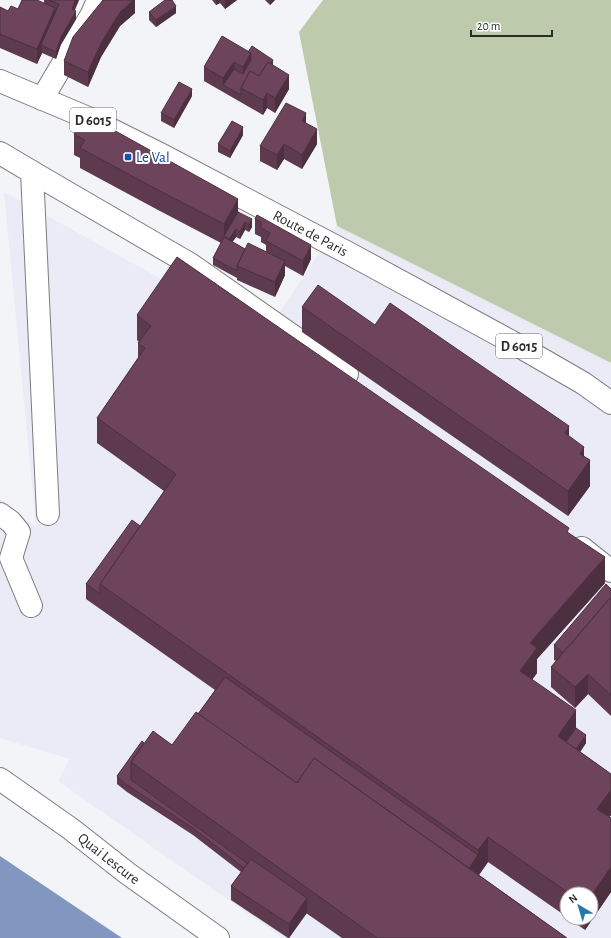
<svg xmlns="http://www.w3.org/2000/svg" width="611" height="938" font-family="'Alegreya Sans',sans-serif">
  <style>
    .built { fill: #eaebf6; fill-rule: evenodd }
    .green { fill: #bdcaab }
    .water { fill: #8297c0 }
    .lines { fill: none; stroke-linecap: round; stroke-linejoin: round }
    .minor-casing { stroke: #7b7c7e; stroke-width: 24 }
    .major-casing { stroke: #7b7c7e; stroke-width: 24 }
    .minor { stroke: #fff; stroke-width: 22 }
    .major { stroke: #fff; stroke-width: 22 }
    .wall { fill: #5e3a4f }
    .shaded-wall { fill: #4c3040 }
    .building { fill: #6d445c; stroke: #4c3040 }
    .transit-dot { fill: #1a4fb4; stroke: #fff; stroke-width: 1.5 }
    .labels { text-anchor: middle; stroke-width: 4; stroke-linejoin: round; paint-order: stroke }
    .shield { fill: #fff; stroke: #6b6b6b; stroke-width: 1 }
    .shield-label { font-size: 14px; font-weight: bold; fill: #2b2b2c }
    .transit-label { font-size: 15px; fill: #164399; stroke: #fff; text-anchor: start }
    .street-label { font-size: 15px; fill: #2b2b2c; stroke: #fff }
  </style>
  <rect width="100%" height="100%" fill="#f3f4f7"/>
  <!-- built -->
  <path class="built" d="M4,192L264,336L337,226L611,363V938H283L58,781L70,759L0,738V499L36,527ZM567,894H591V918H567Z"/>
  <!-- green -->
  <polygon class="green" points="323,0 611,0 611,363 337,226 299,32"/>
  <!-- water -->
  <polygon class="water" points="0,856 122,938 0,938"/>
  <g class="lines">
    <!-- minor casing -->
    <g class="minor-casing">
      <g id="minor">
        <polyline points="42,99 92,14 98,0"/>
        <polyline points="0,153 32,172 48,514"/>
        <polyline points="32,172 190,264 347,374"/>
        <polyline points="0,514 11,522 19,532 11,558 31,606"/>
        <polyline points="582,548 611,571"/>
        <path id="s1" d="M0,779L71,829L127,873L218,938"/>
      </g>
    </g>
    <!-- major casing -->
    <g class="major-casing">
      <g id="major">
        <path id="s2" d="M0,81L88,118L162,155L350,254L510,341L583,383L611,403"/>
      </g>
    </g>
    <!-- minor -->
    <use href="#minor" class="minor"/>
    <!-- major -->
    <use href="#major" class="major"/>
  </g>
  <!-- wall -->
  <g class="wall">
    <polygon points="44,0 79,0 74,11 76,19 61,44 56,59 42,53 37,64 0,48 0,7 8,11 44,3"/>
    <polygon points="135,0 135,13 120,26 101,57 88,87 64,75 64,61"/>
    <polygon points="212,0 237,0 225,9 220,3 216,5"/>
    <polygon points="265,0 275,0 270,5"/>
    <polygon points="149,12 176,13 156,27 149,20"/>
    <polygon points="248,52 273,66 289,89 275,113 267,108 263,115 204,81 204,67"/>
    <polygon points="192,96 174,128 161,121 161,113"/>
    <polygon points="306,123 317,144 302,169 284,159 277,170 260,161 260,146"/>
    <polygon points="74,134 238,212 252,227 249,232 245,230 240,239 236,237 232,242 245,249 266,252 266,245 261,242 261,237 255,234 255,219 257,215 311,259 303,276 285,266 285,275 275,297 237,280 237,278 213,265 213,258 221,243 158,210 80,168 80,158 74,155"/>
    <polygon points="243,135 230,158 218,152 218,144"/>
    <polygon points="302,307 375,325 569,436 584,456 590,486 568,516 302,332"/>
    <polygon points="137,315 569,533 605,583 537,659 537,673 532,680 576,728 586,743 580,752 611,774 611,815 609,817 611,818 611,892 585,930 568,918 591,918 591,894 567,894 567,917 488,862 479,875 567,938 342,938 306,913 289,938 288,938 231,900 231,886 241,872 193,835 127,792 117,784 117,776 144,743 172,745 198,714 215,690 86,599 86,584 140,526 164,491 97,443 97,418 138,358 138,343 139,342 137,340"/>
    <polygon points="611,589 611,716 588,694 575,708 551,687 551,667 556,661 554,660 554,645"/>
  </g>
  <!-- shaded-wall -->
  <g class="shaded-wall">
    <polygon points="75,0 79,0 72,17 72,9"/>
    <polygon points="133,0 135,0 135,13 120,26 101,57 88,87 88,72 101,43 120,12"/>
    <polygon points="216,0 220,0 220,3 216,5"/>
    <polygon points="225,0 237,0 225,9"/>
    <polygon points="270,0 275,0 270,5"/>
    <polygon points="176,6 176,13 156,27 156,20"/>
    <polygon points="55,8 55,22 41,45 42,53 37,64 37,49"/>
    <polygon points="76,11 76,19 61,44 56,59 56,52 61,37"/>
    <polygon points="251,53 251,68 243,81 243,67"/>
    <polygon points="273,60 273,68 259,83"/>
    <polygon points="234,62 234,77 223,85 223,78"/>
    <polygon points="289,75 289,89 275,113 275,98"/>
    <polygon points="192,89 192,96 174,128 174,120"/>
    <polygon points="267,93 267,108 263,115 263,100"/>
    <polygon points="306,113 306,128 302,121"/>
    <polygon points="243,127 243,135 230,158 230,151"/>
    <polygon points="317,129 317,144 302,169 302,155"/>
    <polygon points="284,144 284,159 277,170 277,155"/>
    <polygon points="238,199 238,219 224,236 224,245 224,224"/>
    <polygon points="252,219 252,227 249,232 249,224"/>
    <polygon points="245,222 245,230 240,239 240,232"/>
    <polygon points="236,229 236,237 229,247 229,239"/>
    <polygon points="311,245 311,259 303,276 303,261"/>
    <polygon points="285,261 285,275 275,297 275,282"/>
    <polygon points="569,426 569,452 565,433"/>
    <polygon points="584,447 584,468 590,460 590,486 568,516 568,491 580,454"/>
    <polygon points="605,557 605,583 537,659 537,673 520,696 520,671 530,643"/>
    <polygon points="588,674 588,694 575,708 575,687"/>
    <polygon points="576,710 576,735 569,745 558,736"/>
    <polygon points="586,735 586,743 576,758 576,750"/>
    <polygon points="611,790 611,815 597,834 597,809"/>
    <polygon points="488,837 488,862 467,892 467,871 478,855 478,850"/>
    <polygon points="611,867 611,892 585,930 585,918 591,918 591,896"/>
    <polygon points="307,898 307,913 289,938 289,924"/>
  </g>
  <!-- building -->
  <g class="building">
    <polygon points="22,0 37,0 55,8 37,49 0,34 0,7 8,11 11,6 18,9"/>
    <polygon points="49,0 75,0 72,9 76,11 61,37 56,52 41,45 59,4"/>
    <polygon points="103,0 133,0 120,12 101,43 88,72 64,61 73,37"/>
    <polygon points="165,0 172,0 176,6 156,20 149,12"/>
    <polygon points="222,36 251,53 243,67 234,62 223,78 204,67"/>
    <polygon points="252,46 273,60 271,64 268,62 259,76 250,71 241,88 241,95 223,85 234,69 243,74 251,60 251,53 248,52"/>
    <polygon points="268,62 289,75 275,98 267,93 263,100 241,88 250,71 259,76"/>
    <polygon points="179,82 192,89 174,120 161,113"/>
    <polygon points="286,103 306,113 302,121 317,129 302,155 284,144 277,155 260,146"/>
    <polygon points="82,120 106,132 110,128 238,199 224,224 158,190 80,148 85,140 74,134"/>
    <polygon points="232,121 243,127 230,151 218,144"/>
    <polygon points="238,212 252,219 249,224 245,222 240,232 236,229 229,239 224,236"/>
    <polygon points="257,215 311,245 303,261 266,241 270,233 261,228 261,222 255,219"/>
    <polygon points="224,237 245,249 237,266 237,271 213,258"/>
    <polygon points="248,243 285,261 275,282 237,266"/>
    <polygon points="177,257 569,528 567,532 605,557 530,643 537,648 520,671 576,710 558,736 611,774 611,790 597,809 611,818 611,867 591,896 591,894 570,894 488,837 478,850 100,584 176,474 97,418 145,348 138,343 151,326 137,315"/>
    <polygon points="318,285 375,325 390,303 569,426 565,433 584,447 580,454 590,460 568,491 302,307"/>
    <polygon points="132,520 140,526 100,584 100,594 86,584"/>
    <polygon points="606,584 611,589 611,597 563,653 554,645"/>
    <polygon points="611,597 611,695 588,674 575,687 551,667"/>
    <polygon points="225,677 478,855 469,868 314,758 297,783 198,714"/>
    <polygon points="196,712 297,783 314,758 567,938 377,938 131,762 153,731 172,745"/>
    <polygon points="576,728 586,735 576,749 566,742"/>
    <polygon points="142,741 144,743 131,762 131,780 247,863 244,868 193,828 127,785 117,776"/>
    <polygon points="251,859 307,898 289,924 231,886"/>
  </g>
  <!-- markers -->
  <rect class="transit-dot" x="124" y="153" width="8" height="8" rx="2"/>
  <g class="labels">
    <!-- shield labels -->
    <g class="shield">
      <rect x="70" y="108" width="46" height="24" rx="3"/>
      <rect x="496" y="334" width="46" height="24" rx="3"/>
    </g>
    <g class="shield-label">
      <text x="93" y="125">D 6015</text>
      <text x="519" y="351">D 6015</text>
    </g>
    <!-- transit labels -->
    <g class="transit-label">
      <text x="136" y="162">Le Val</text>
    </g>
    <!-- street labels -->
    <g class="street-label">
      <text dy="5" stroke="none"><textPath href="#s2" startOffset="346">Route de Paris</textPath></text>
      <text dy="5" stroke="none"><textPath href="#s1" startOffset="135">Quai Lescure</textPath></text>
    </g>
  </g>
  <!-- north arrow -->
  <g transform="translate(579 906) rotate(322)"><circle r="19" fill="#ffffff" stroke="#aaaaab"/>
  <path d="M0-3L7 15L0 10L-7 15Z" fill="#2678a9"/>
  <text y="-6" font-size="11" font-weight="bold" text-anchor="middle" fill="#2b2b2c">N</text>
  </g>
  <!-- scale -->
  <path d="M471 30v6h81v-6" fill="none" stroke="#2b2b2c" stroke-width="2"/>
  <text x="477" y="30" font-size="12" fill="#2b2b2c" stroke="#ffffff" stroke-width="3" paint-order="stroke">20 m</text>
</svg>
